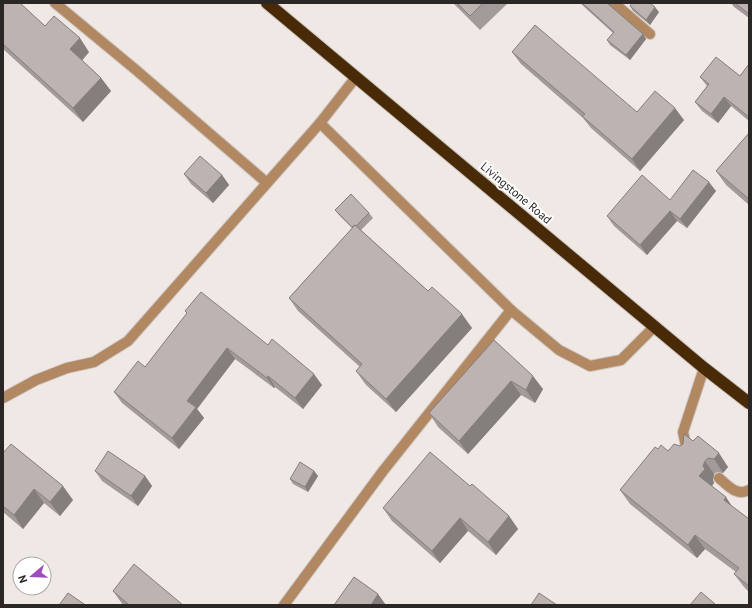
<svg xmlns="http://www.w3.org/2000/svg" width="752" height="608" font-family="'PT Sans',sans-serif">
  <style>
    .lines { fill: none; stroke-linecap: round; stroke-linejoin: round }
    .lane-casing { stroke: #ccc5c2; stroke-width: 12 }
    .street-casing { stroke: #ccc5c2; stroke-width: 12 }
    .highway-casing { stroke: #ccc5c2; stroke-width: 14 }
    .lane { stroke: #b18861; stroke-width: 10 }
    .street { stroke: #b18861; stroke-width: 10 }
    .highway { stroke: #482a07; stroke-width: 12 }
    .wall { fill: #a39b99 }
    .shaded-wall { fill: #847e7d }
    .building { fill: #bdb4b2; stroke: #847e7d }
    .labels { text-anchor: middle; stroke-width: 4; stroke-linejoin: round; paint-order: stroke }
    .street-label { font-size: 12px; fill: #2a2726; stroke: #fff }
  </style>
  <rect width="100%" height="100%" fill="#f0e8e4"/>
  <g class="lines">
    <!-- lane casing -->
    <g class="lane-casing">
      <g id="lane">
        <polyline points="55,3 136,70 267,183"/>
        <polyline points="687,451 683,432 704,368"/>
        <path d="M719,478C727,485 737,497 749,490"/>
      </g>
    </g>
    <!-- street casing -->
    <g class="street-casing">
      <g id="street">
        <polyline points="614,3 650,34"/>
        <polyline points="320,123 511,310 559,350 590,366 621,360 655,326"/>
        <polyline points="3,398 36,380 67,368 94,362 128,341 320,123 356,77"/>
        <polyline points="284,605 383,471 511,310"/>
      </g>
    </g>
    <!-- highway casing -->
    <g class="highway-casing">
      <polyline id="highway" points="267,3 704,368 749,403"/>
    </g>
    <!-- lane -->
    <use href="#lane" class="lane"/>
    <!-- street -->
    <use href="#street" class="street"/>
    <!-- highway -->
    <use href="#highway" class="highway"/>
  </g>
  <!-- wall -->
  <g class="wall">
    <polygon points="453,3 506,3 507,4 480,30"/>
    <polygon points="580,3 607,3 643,34 646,39 630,60 610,45 607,40 613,33"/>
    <polygon points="731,3 749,3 749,18 734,7"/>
    <polygon points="3,5 45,26 89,52 82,60 101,78 111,91 83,122 3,49"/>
    <polygon points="630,6 659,12 650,25 633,11"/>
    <polygon points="512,52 637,112 684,120 640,171 591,128 583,118 521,64"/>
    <polygon points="749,64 749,121 731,106 718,123 702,111 695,102 707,86 700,77 740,76"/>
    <polygon points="749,133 749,205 726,185 716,171"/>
    <polygon points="184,174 222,175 229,185 213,203 191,184"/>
    <polygon points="716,191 687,228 677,221 647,255 614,226 607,216 670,200"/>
    <polygon points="335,210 369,213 373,218 361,230 428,291 472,328 396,412 366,385 356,371 360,367 298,311 289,298 352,228 339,215"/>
    <polygon points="185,311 268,345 322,385 303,409 275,387 274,388 235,359 197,409 204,418 179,449 122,403 114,392 145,367 187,314"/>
    <polygon points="494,340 543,389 535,403 521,395 468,454 438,427 429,413"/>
    <polygon points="693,441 728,467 723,473 717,472 714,474 713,480 714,483 712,486 731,506 749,519 749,592 744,587 734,574 736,572 705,549 697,558 630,504 620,490 658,449 668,451 680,446"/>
    <polygon points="3,453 73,500 60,516 44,503 23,529 3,512"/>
    <polygon points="95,471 145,476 152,486 138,506 102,481"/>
    <polygon points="314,471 318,476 308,492 293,484 290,479"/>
    <polygon points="470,486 509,516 518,529 496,555 468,531 440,563 392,521 383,508"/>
    <polygon points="113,591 183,605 123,605"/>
  </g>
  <!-- shaded-wall -->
  <g class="shaded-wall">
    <polygon points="655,7 659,12 650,25 646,20"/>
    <polygon points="643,34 646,39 630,60 626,55"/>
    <polygon points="80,38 89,52 80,63 70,49"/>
    <polygon points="101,78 111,91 83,122 73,108"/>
    <polygon points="724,97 731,106 718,123 711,114"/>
    <polygon points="675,108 684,120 640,171 632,159"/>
    <polygon points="222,175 229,185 213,203 206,193"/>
    <polygon points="709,182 716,191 687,228 680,219"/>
    <polygon points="670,211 677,221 647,255 640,245"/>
    <polygon points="462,314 472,328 396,412 386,399"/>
    <polygon points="227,348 235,359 197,409 204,418 179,449 172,438 187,401"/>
    <polygon points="314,374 322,385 303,409 295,398"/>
    <polygon points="268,376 275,387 274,388 267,378"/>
    <polygon points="533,376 543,389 535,403 526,390"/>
    <polygon points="511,381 521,395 468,454 459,441"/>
    <polygon points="719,453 728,467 723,473 714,459"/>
    <polygon points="705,461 714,474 713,480 714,483 709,490 699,476"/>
    <polygon points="314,471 318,476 308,492 305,487"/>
    <polygon points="145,476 152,486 138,506 131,496"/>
    <polygon points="63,486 73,500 60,516 50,502"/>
    <polygon points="34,489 44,503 23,529 14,515"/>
    <polygon points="726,497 735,511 724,500"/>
    <polygon points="509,516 518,529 496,555 488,542"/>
    <polygon points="460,518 468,531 440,563 432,551"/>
    <polygon points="695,535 705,549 697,558 688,545"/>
    <polygon points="378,594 386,605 371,605"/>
  </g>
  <!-- building -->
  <g class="building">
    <polygon points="5,3 20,3 45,26 54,16 80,38 70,49 101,78 73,108 3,44 3,5"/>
    <polygon points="457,3 483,3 470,16"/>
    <polygon points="582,3 607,3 643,34 626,55 607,40 614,32"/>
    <polygon points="632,3 650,3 655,7 646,20 630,6"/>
    <polygon points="735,3 749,3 749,14"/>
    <polygon points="535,25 637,112 655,91 675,108 632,159 582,116 585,114 512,52"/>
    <polygon points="716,57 740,76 749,64 749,117 724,97 711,114 695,102 709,84 700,77"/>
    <polygon points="749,133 749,199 716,171"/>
    <polygon points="200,156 222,175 206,193 184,174"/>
    <polygon points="693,170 709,182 680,219 670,211 640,245 607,216 642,175 670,200"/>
    <polygon points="351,194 369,213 356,226 355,225 352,227 335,210"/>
    <polygon points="355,225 428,291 432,287 462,314 386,399 356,371 362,364 289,298"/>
    <polygon points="201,292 268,345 272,339 314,374 295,398 268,376 267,378 227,348 187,401 196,407 172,438 114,392 138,361 145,367 187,313 185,311"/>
    <polygon points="494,340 533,376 526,390 511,381 459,441 429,413"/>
    <polygon points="684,434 693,441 698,436 719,453 714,459 708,458 705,461 703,466 705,469 699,476 726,497 724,500 749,519 749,586 734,574 739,568 695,535 688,545 620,490 655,447 658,449 661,445 668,451 674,444 680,446 683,444"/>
    <polygon points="11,444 63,486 50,502 34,489 14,515 3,506 3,453"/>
    <polygon points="108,451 145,476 131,496 95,471"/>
    <polygon points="430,452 470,486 472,484 509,516 488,542 460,518 432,551 383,508"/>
    <polygon points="300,462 314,471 305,487 290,479"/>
    <polygon points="134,564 183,605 129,605 113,591"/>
    <polygon points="354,577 378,594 371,605 334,605"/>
    <polygon points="701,592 715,604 714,605 690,605"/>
    <polygon points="68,593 84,604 83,605 59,605"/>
    <polygon points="539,593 557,605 531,605"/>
  </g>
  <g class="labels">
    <!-- street labels -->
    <g class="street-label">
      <text transform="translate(516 193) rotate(40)" y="4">Livingstone Road</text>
    </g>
  </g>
  <!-- border -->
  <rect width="752" height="608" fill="none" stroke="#2a2726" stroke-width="8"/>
  <!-- north arrow -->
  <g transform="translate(32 576) rotate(251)"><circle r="19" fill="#ffffff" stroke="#aaa9a8"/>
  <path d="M0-3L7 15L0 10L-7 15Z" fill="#9c4cbc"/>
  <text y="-6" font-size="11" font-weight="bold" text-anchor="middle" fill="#2a2726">N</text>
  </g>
</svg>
